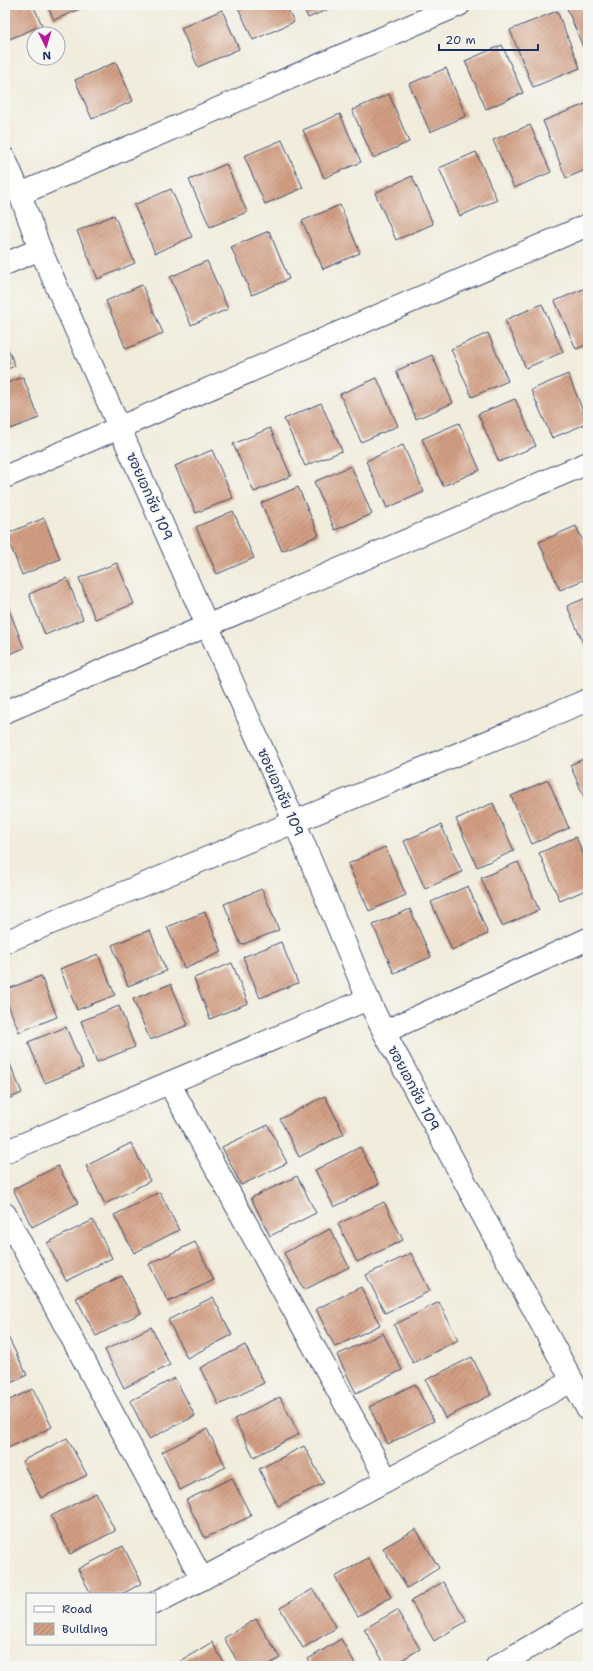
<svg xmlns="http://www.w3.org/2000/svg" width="593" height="1671" font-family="'Shantell Sans','Playpen Sans Thai',sans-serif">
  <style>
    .building { fill: url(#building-hatch) }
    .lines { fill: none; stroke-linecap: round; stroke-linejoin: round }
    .street-casing { stroke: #3b4b71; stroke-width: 24 }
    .secondary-casing { stroke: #3b4b71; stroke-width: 24 }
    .street { stroke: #fff; stroke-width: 22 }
    .secondary { stroke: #fff; stroke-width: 22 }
    .labels { text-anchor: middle; stroke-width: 3.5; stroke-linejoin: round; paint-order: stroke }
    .street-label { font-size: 14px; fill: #1b2f5e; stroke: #f6f6f2 }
  </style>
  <defs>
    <pattern id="building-hatch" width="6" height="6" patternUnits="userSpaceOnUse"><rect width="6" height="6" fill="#d39f83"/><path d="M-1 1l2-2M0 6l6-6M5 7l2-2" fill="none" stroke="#aa826e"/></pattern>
  </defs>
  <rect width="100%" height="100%" fill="#f6f6f2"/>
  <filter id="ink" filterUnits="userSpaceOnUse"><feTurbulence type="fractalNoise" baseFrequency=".025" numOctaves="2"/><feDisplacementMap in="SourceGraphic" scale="8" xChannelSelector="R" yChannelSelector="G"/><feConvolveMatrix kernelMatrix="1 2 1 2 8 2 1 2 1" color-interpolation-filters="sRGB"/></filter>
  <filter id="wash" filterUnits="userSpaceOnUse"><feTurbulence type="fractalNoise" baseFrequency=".012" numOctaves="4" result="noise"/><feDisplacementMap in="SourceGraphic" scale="16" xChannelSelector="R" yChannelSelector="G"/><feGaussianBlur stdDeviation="0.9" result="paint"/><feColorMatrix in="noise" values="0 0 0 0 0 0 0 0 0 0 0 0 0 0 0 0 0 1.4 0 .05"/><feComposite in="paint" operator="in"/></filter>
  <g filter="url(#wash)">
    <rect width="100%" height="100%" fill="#f1ecdb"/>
    <g id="blocks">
      <!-- building -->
      <g class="building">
        <polygon points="5,5 33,5 42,25 5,41"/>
        <polygon points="47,5 89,5 54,20"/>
        <polygon points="237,5 286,5 294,22 253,40"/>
        <polygon points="302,5 338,5 308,18"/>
        <polygon points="569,5 588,5 588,59 566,6"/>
        <polygon points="222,10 239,49 198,67 181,28"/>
        <polygon points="557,11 580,68 533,87 510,30"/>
        <polygon points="502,45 523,93 486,109 465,61"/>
        <polygon points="116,62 133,101 92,119 75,80"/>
        <polygon points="446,68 466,116 430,132 409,84"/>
        <polygon points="389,94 409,142 373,158 352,110"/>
        <polygon points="588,103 588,169 566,178 543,121"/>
        <polygon points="340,114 361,162 324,178 303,130"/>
        <polygon points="530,125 551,172 514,188 493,140"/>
        <polygon points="282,140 303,188 265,204 244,156"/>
        <polygon points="476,152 497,200 460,216 439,168"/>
        <polygon points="226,164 247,212 210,227 189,180"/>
        <polygon points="412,176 433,224 396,240 375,193"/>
        <polygon points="171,189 192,237 155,253 134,205"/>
        <polygon points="340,205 360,253 323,269 302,221"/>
        <polygon points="114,215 135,263 98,279 77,231"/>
        <polygon points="269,231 289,279 252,295 231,247"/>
        <polygon points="207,261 228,309 191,325 170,277"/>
        <polygon points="142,285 163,333 126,349 106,301"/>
        <polygon points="588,287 588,344 576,349 555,301"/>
        <polygon points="542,304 563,352 526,368 505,320"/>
        <polygon points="488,333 508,381 472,397 451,349"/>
        <polygon points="5,341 15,366 5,370"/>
        <polygon points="432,355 453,403 416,419 396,371"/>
        <polygon points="568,374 588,423 552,438 531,390"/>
        <polygon points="23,377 39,418 5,431 5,384"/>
        <polygon points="377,378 398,426 361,442 340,394"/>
        <polygon points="515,399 536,446 499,462 478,414"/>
        <polygon points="321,403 342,451 305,466 284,419"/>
        <polygon points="459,423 480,470 443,486 422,439"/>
        <polygon points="270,428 291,476 254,492 233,444"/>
        <polygon points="403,445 424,492 387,508 366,461"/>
        <polygon points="212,450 233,498 196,513 175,466"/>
        <polygon points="351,466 372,514 335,530 314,482"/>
        <polygon points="298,487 319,535 282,551 261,503"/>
        <polygon points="233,511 254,558 217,574 196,527"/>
        <polygon points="44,518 60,559 22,575 6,534"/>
        <polygon points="576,526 588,553 588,578 560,590 539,542"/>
        <polygon points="117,563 134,604 95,619 79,578"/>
        <polygon points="67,578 83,619 45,635 29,594"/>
        <polygon points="588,597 588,654 567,606"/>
        <polygon points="8,607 24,648 5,656 5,608"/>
        <polygon points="588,757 588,806 570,765"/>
        <polygon points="548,780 569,828 532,844 511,796"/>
        <polygon points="493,803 514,851 477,867 456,819"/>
        <polygon points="441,825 462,872 425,889 404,841"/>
        <polygon points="576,837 588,865 588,889 560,901 539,853"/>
        <polygon points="385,847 406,895 369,911 348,864"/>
        <polygon points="518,862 539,910 502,926 481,878"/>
        <polygon points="468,886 488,934 452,950 431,902"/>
        <polygon points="262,889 279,930 241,945 224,904"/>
        <polygon points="410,909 431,957 394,973 373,925"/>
        <polygon points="205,912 222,952 184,968 167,927"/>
        <polygon points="150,930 166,971 128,986 112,945"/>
        <polygon points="281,942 298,983 260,998 243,957"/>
        <polygon points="98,954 115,995 77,1010 60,969"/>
        <polygon points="232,963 248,1003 210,1019 194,978"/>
        <polygon points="41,976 57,1017 19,1032 5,997 5,990"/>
        <polygon points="171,984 188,1025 150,1040 133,999"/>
        <polygon points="119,1006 135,1047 97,1062 81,1021"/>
        <polygon points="66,1027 83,1068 45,1083 28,1042"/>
        <polygon points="5,1052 22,1093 5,1100"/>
        <polygon points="325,1096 344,1134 299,1157 280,1119"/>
        <polygon points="268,1125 287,1163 241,1185 222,1147"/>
        <polygon points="131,1143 150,1181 105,1204 86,1166"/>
        <polygon points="360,1147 379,1184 334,1207 315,1170"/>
        <polygon points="58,1166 78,1203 32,1227 13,1189"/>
        <polygon points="297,1176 316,1213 270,1236 251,1198"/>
        <polygon points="160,1192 179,1230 134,1253 114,1215"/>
        <polygon points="384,1202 403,1240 357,1262 338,1224"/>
        <polygon points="93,1220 112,1258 66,1281 47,1243"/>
        <polygon points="330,1229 349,1267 304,1290 284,1253"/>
        <polygon points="195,1242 214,1280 168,1302 149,1264"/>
        <polygon points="411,1253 430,1291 385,1313 366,1275"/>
        <polygon points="122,1276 141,1313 96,1336 76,1298"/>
        <polygon points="361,1287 380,1325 335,1347 316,1309"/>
        <polygon points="213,1297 232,1335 187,1358 168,1320"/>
        <polygon points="439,1302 458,1340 413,1363 394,1325"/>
        <polygon points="151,1327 170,1365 124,1388 105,1350"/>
        <polygon points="383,1333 402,1370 356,1393 337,1355"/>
        <polygon points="8,1337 27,1375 5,1386 5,1339"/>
        <polygon points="245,1345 264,1383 219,1405 200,1368"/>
        <polygon points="472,1357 491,1395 445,1418 426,1380"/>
        <polygon points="175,1378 195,1416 149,1439 130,1401"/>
        <polygon points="415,1384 434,1421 388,1444 369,1407"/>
        <polygon points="33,1389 52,1427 6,1449 5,1402"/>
        <polygon points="280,1397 299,1434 254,1457 234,1419"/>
        <polygon points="207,1429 226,1467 180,1490 162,1452"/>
        <polygon points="67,1438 87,1475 41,1498 22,1461"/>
        <polygon points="304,1446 324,1483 278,1506 259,1469"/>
        <polygon points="232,1478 251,1516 205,1538 186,1500"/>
        <polygon points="96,1493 115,1531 70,1554 51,1516"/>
        <polygon points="416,1529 439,1568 407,1588 383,1548"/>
        <polygon points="123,1546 142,1583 122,1594 91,1594 78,1569"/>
        <polygon points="368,1558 391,1597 358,1616 335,1577"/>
        <polygon points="443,1582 467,1621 434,1641 411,1601"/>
        <polygon points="313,1589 336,1628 303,1648 280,1608"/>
        <polygon points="397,1610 420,1649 392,1666 386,1666 364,1629"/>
        <polygon points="256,1619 280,1658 266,1666 240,1666 224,1638"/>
        <polygon points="341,1639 356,1666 312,1666 308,1659"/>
        <polygon points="212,1642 226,1666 181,1666 179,1662"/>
      </g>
    </g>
  </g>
  <g filter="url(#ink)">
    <use href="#blocks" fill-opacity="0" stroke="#3b4b71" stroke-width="1"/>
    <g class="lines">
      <!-- street casing -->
      <g class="street-casing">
        <g id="street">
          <polyline points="20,194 459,5"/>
          <polyline points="5,264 40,249"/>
          <polyline points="5,477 588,225"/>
          <polyline points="5,712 588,463"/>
          <polyline points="5,942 588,700"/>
          <polyline points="384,1032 588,939"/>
          <polyline points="169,1083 387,1480"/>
          <polyline points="5,1152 368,999"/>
          <polyline points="5,1214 202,1579"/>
          <polyline points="155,1603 202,1579 572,1381"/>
          <polyline points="497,1666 588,1613"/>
        </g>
      </g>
      <!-- secondary casing -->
      <g class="secondary-casing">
        <polyline id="secondary" points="5,159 20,194 40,249 295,823 368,999 384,1032 588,1410"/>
      </g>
      <!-- street -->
      <use href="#street" class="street"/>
      <!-- secondary -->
      <use href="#secondary" class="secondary"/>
    </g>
  </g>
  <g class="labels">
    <!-- street labels -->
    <g class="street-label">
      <text transform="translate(150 496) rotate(66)" y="5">ซอยเอกชัย 109</text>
      <text transform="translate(281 792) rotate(66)" y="5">ซอยเอกชัย 109</text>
      <text transform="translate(414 1088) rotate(62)" y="5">ซอยเอกชัย 109</text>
    </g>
  </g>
  <!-- margin -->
  <rect width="593" height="1671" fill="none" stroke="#f6f6f2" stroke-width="20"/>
  <!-- legend -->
  <rect x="26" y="1593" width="130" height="52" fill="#f6f6f2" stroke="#9ea6b7"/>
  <rect x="34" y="1606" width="20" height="6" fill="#ffffff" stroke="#9ea6b7"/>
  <text x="62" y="1613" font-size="12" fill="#1b2f5e">Road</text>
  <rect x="34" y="1623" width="20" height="12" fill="url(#building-hatch)" stroke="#9ea6b7"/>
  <text x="62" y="1633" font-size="12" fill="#1b2f5e">Building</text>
  <!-- north arrow -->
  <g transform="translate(46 46) rotate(175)"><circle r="19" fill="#f6f6f2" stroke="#9ea6b7"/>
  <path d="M0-3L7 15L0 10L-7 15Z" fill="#b5179e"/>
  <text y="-6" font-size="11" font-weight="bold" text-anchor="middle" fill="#1b2f5e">N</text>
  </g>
  <!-- scale -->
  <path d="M439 44v6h99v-6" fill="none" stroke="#1b2f5e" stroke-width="2"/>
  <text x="445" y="44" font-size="12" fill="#1b2f5e" stroke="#f6f6f2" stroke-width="3" paint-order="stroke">20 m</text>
</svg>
